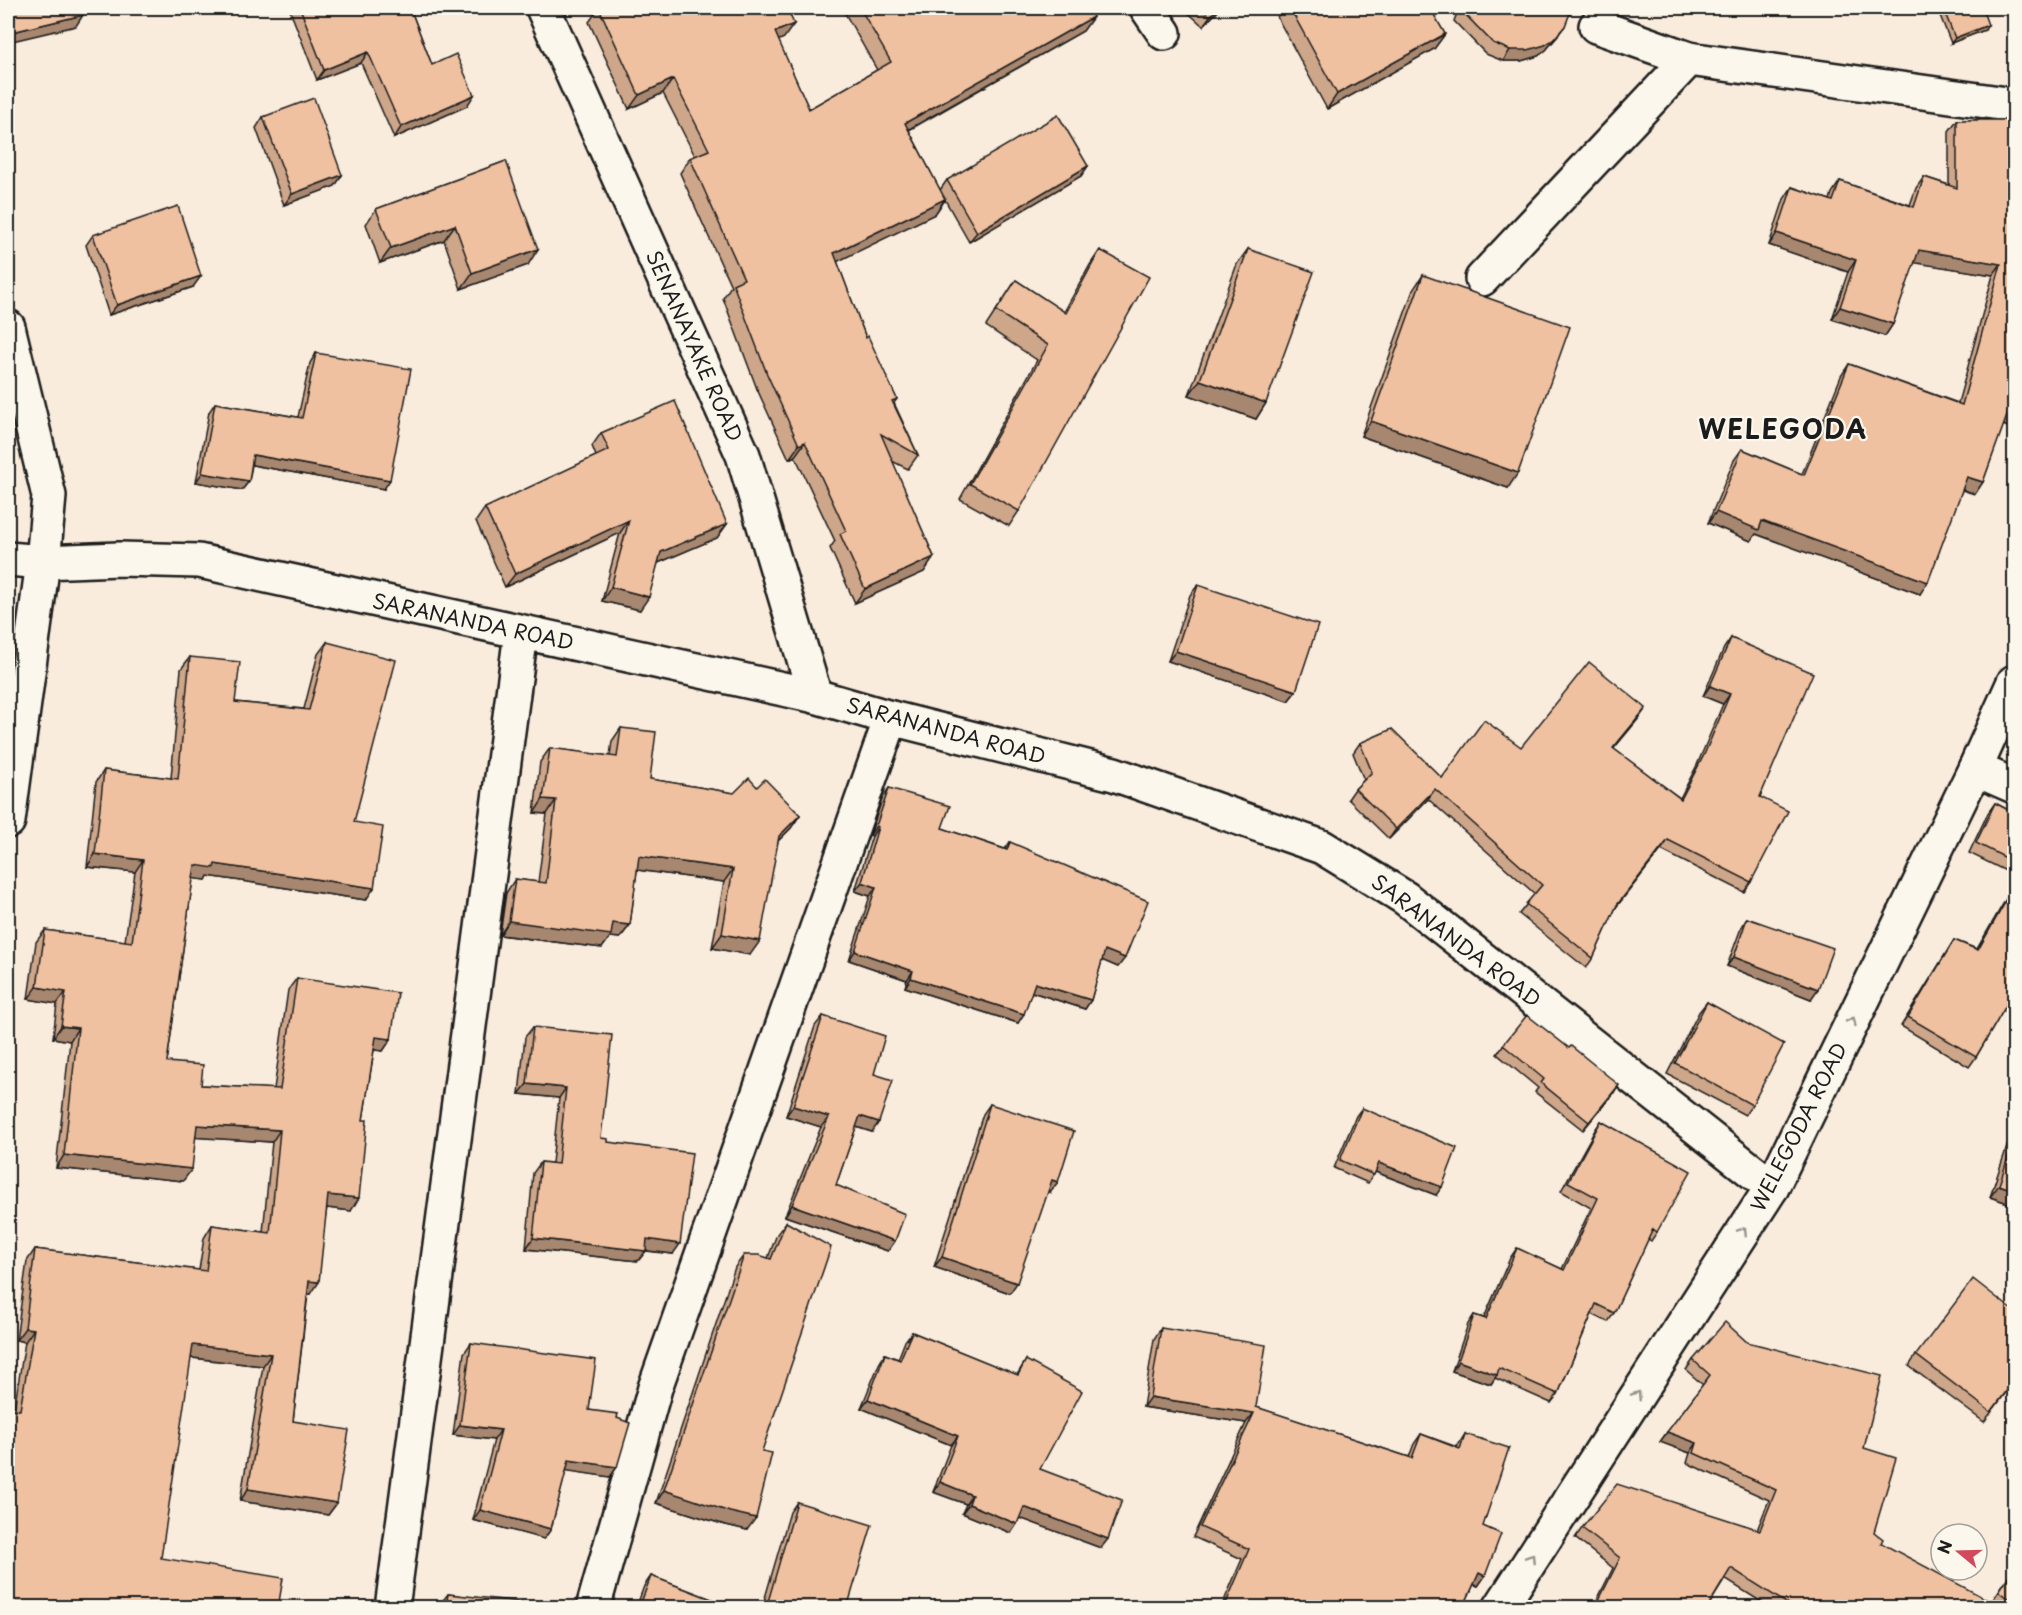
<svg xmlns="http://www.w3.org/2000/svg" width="2022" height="1615" font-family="'Playpen Sans',sans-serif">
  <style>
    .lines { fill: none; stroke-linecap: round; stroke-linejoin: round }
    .minor-casing { stroke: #1c1c1c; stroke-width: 38 }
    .minor { stroke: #fbf7ec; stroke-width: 33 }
    .wall { fill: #cea68a; stroke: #1c1c1c; stroke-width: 1.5 }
    .shaded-wall { fill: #a88770; stroke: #1c1c1c; stroke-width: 1.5 }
    .building { fill: #f0c1a0; stroke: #1c1c1c; stroke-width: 1.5 }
    .oneway { stroke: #97948e }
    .labels { text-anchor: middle; stroke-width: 4.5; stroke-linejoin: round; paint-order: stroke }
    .street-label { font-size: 20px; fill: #1c1c1c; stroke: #fbf7ec }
    .district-label { font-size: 26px; font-weight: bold; letter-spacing: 1.5px; fill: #1c1c1c; stroke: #fbf7ec }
  </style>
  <rect width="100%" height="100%" fill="#f9ecdd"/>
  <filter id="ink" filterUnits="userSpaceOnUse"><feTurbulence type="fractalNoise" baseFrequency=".0167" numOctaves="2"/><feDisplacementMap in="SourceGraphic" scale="12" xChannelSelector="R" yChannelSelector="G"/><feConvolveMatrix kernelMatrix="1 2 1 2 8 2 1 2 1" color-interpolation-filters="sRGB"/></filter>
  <g filter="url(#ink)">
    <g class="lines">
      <!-- minor casing -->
      <g class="minor-casing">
        <g id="minor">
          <polyline points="543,8 743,455 815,696"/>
          <polyline points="1147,8 1164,33"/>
          <polyline points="1596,26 1689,59 2014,105"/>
          <polyline points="1482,279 1689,59"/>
          <polyline points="8,327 49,496 43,562 8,821"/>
          <polyline points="8,559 43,562 119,559 199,561 815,696 891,718 1114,774 1322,847 1405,898 1772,1187"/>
          <polyline points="1975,769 2014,786"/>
          <polyline points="392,1608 521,633"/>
          <polyline points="593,1608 655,1388 891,718"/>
          <polyline points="1500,1608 1772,1187 1975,769 2014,682"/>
        </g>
      </g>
      <!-- minor -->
      <use href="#minor" class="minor"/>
    </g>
    <!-- wall -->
    <g class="wall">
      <polygon points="289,8 410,8 432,65 467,106 394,138 361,63 317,80"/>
      <polygon points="599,8 784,38 778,40 809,109 877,70 842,8 1088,8 1093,17 1083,31 909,130 940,190 947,180 1088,166 1081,176 969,242 945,200 935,214 837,261 866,338 897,399 894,403 918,455 908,469 892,461 934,557 924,572 855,603 830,548 835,541 795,456 789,459 757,389 723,298 731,286 680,173 690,158 695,156 663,93 629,109 589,22"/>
      <polygon points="1183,8 1221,8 1203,26"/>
      <polygon points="1284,8 1430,8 1445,34 1434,49 1327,109 1277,17"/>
      <polygon points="1459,8 1572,8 1558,36 1546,50 1538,56 1521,61 1503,61 1486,54 1454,21"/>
      <polygon points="1937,8 1982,8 1985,30 1951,43"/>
      <polygon points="263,117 342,175 335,186 284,205 256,128"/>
      <polygon points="1957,120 2014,120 2014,429 2003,425 1983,482 1975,494 1962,490 1920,594 1756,534 1751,541 1708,523 1734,460 1742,449 1802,474 1841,376 1849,364 1958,403 1993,275 1914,262 1893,324 1885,336 1832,319 1848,272 1769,245 1784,199 1792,187 1830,200 1832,193 1840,181 1910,205 1916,188 1924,177 1949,185 1949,131"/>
      <polygon points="506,161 528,265 461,289 444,240 380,263 366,224 376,209"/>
      <polygon points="93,235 193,287 109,315 86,245"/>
      <polygon points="1248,249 1266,403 1256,419 1189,395 1237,264"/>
      <polygon points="1100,250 1019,511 1009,526 960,499 1037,360 986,326 1016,280 1064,312 1090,265"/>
      <polygon points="1423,275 1508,488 1361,436 1413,290"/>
      <polygon points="316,353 384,489 252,465 249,481 242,490 196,482 209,412 215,403 298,417 310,363"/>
      <polygon points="601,433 727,524 717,538 658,563 640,610 602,601 620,533 505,587 476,521 485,508 596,456 592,446"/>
      <polygon points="1198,585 1296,691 1288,701 1168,661 1190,595"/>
      <polygon points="1731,638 1760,797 1751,882 1744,892 1661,850 1616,907 1593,958 1586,968 1519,914 1535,894 1428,799 1389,839 1348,799 1355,789 1364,780 1353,753 1360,743 1442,778 1521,747 1639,718 1613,749 1680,798 1697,765 1723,704 1703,696 1724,648"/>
      <polygon points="327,642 366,900 208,876 206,880 193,878 167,1062 201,1085 274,1089 288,990 297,978 391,1039 383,1051 374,1050 363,1120 351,1211 327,1208 311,1294 308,1294 293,1421 337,1503 328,1515 240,1501 263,1366 191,1358 8,1608 14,1409 25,1342 16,1340 27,1261 35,1249 199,1270 204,1238 212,1225 263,1232 272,1142 195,1137 183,1181 56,1168 70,1041 53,1038 57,1004 28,999 36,942 45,930 125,941 135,872 87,867 96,782 104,770 171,778 181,669 190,657 235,702 304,709 318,654"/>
      <polygon points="621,728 650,779 734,793 757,787 800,815 791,828 778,841 750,955 712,948 724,882 637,870 630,925 620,938 610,937 602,948 500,935 506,893 515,879 538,882 547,814 534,813 540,762 550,748 610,756 612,741"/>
      <polygon points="889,788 942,828 1005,849 1010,842 1118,967 1102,960 1091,1000 1085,1009 1032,992 1018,1023 905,987 907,980 849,960 870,896 855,891 872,836 870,835 883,797"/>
      <polygon points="1995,803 2014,813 2014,875 1969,853 1988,813"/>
      <polygon points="2014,885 2014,992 1976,1057 1969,1067 1901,1026 1954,940 1977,949"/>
      <polygon points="1747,918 1811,999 1727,966 1741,928"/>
      <polygon points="1707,1002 1752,1105 1745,1115 1667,1074 1699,1012"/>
      <polygon points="823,1016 874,1074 872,1132 856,1127 836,1185 895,1241 888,1251 785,1216 821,1127 786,1116 815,1026"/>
      <polygon points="533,1027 601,1138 608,1142 673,1254 646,1251 638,1261 526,1249 533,1173 541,1162 552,1163 559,1098 519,1094 525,1037"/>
      <polygon points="1503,1045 1613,1094 1583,1130 1535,1092 1538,1088 1497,1054"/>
      <polygon points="990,1104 1050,1192 1048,1191 1010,1293 934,1267 983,1114"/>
      <polygon points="1362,1108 1436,1195 1375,1172 1368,1183 1334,1168 1356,1116"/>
      <polygon points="1601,1121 1657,1232 1651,1241 1648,1239 1614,1313 1608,1322 1592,1314 1558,1394 1551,1403 1495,1378 1491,1384 1452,1371 1468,1324 1474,1315 1484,1318 1510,1258 1517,1248 1562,1269 1591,1208 1561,1191 1595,1130"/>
      <polygon points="2014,1126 2014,1205 1990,1197"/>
      <polygon points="786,1222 762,1451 747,1530 722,1524 656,1503 735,1267 744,1255 768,1258 777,1234"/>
      <polygon points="1161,1328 1256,1407 1409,1457 1414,1444 1421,1434 1457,1447 1465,1434 1483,1526 1485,1576 1478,1586 1474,1584 1463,1608 1221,1608 1242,1559 1193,1537 1246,1423 1143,1407 1154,1339"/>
      <polygon points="912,1332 1017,1375 1026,1360 1040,1469 1101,1548 1020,1518 1011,1533 962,1513 966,1504 933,1492 951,1445 861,1408 879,1364 885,1354 898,1359 905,1341"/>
      <polygon points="471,1343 589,1410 617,1418 617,1467 610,1477 566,1470 551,1529 544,1539 473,1520 494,1440 453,1435 464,1353"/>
      <polygon points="1916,1355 2014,1382 1984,1422 1909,1366"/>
      <polygon points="1693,1360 1864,1448 1874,1532 1881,1543 1987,1608 1771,1608 1725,1579 1707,1608 1593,1608 1613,1568 1575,1538 1582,1528 1757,1530 1769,1500 1687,1463 1690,1453 1660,1442 1703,1385 1686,1370"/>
      <polygon points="797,1502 847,1608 762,1608 790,1512"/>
      <polygon points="2014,1568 2014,1608 1996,1608 1990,1604"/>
      <polygon points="651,1576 735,1608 636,1608 644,1586"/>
      <polygon points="448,1594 557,1608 440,1608 440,1604"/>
    </g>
    <!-- shaded-wall -->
    <g class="shaded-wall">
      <polygon points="1218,8 1221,8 1203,26 1210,16"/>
      <polygon points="83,15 76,26 8,42 8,33"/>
      <polygon points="1093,17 1083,31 895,137 905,123"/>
      <polygon points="794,24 784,38 765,47 775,32"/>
      <polygon points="1988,25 1985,30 1951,43 1955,38"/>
      <polygon points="1565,26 1546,50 1538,56 1521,61 1503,61 1510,50"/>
      <polygon points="1445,34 1434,49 1327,109 1337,94"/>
      <polygon points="368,52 361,63 317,80 324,70"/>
      <polygon points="673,79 663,93 629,109 639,95"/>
      <polygon points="474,95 467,106 394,138 401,127"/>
      <polygon points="1088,166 1081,176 969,242 977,232"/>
      <polygon points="342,175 335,186 284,205 292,194"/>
      <polygon points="945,199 935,214 824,268 834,253"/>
      <polygon points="455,225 444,240 380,263 391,248"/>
      <polygon points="1777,233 1856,260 1848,272 1769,245"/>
      <polygon points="538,249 528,265 461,289 472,273"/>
      <polygon points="1919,250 2001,264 1993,275 1910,262"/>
      <polygon points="201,276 193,287 109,315 117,305"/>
      <polygon points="1840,307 1893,324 1885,336 1832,319"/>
      <polygon points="1200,380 1266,403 1256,419 1189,395"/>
      <polygon points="2008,413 2014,415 2014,429 2000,424"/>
      <polygon points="1371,421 1518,473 1508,488 1361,436"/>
      <polygon points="805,442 795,456 789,459 799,445"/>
      <polygon points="253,455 390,480 384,489 247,464"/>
      <polygon points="202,473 249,481 242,490 196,482"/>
      <polygon points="1967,477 1983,482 1975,494 1959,488"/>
      <polygon points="1716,512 1762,521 1928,582 1920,594 1756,534 1751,541 1708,523"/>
      <polygon points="629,520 620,533 505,587 515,574"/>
      <polygon points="727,524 717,538 651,566 661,552"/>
      <polygon points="934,557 924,572 855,603 865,589"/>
      <polygon points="611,587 649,597 640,610 602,601"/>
      <polygon points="1176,651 1296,691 1288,701 1168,661"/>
      <polygon points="1710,686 1730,694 1723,704 1703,696"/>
      <polygon points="1646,708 1639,718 1606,758 1613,748"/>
      <polygon points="1435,789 1428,799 1389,839 1396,829"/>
      <polygon points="543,799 556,800 547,814 534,813"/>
      <polygon points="800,815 791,828 769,850 779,836"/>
      <polygon points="876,826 878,827 872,836 870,835"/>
      <polygon points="1668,840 1661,850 1610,915 1617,905"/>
      <polygon points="95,854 143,860 135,872 87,867"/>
      <polygon points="639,856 733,869 724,882 630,869"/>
      <polygon points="215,864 374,888 366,900 208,876 206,880 187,878 195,865"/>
      <polygon points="862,882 876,887 870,896 855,891"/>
      <polygon points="509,921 613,923 630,925 620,938 610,937 602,948 500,935"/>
      <polygon points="722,934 760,941 750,955 712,948"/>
      <polygon points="1105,950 1125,958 1118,967 1099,959"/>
      <polygon points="855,951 913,971 907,980 849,960"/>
      <polygon points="1734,957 1818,989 1811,999 1727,966"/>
      <polygon points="911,978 1024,1014 1018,1023 905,987"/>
      <polygon points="1035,983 1091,1000 1085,1009 1029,991"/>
      <polygon points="37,987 66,992 57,1004 28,999"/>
      <polygon points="61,1026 78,1028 70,1041 53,1038"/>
      <polygon points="376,1037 391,1039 383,1051 368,1049"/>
      <polygon points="527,1084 566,1088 559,1098 519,1094"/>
      <polygon points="1619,1085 1613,1094 1583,1130 1589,1122"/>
      <polygon points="793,1106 829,1117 821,1127 786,1116"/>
      <polygon points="860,1116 879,1122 872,1132 853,1126"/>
      <polygon points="197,1125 280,1130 272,1142 188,1137"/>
      <polygon points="64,1155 192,1169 183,1181 56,1168"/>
      <polygon points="1379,1163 1442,1187 1436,1195 1373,1171"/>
      <polygon points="1052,1180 1058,1182 1050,1192 1044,1190"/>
      <polygon points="1999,1185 2014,1190 2014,1205 1990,1197"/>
      <polygon points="328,1195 359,1198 351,1211 319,1207"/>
      <polygon points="792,1205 895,1241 888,1251 785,1216"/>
      <polygon points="533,1238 646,1251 638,1261 526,1249"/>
      <polygon points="647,1239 680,1244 673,1254 640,1250"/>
      <polygon points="942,1257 1017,1283 1010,1293 934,1267"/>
      <polygon points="309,1281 319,1282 311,1294 301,1294"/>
      <polygon points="25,1328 34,1329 25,1342 16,1340"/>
      <polygon points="193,1345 271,1354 263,1366 184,1357"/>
      <polygon points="1458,1361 1497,1375 1491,1384 1452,1371"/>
      <polygon points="1150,1397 1254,1413 1246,1423 1143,1407"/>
      <polygon points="868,1399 958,1436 951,1445 861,1408"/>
      <polygon points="460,1425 501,1430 494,1440 453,1435"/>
      <polygon points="1667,1432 1697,1443 1690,1453 1660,1442"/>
      <polygon points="569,1460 617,1467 610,1477 562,1470"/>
      <polygon points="940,1482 972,1495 966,1504 933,1492"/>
      <polygon points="248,1489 337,1503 328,1515 240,1501"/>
      <polygon points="664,1490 756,1518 747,1530 722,1524 656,1503"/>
      <polygon points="969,1504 1017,1524 1011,1533 962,1513"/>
      <polygon points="1024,1507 1108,1539 1101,1548 1017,1517"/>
      <polygon points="480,1510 551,1529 544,1539 473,1520"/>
      <polygon points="1479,1573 1485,1576 1478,1586 1472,1584"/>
    </g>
    <!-- building -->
    <g class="building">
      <polygon points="8,8 81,8 83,15 8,33"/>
      <polygon points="300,8 410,8 432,65 456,54 474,95 401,127 368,52 324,70"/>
      <polygon points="599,8 787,8 794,24 775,32 809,109 891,62 860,8 1088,8 1093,17 905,123 945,199 834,253 866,338 868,336 897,399 892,401 918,455 881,434 934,557 865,589 840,534 846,531 805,442 799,445 767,374 733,284 744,279 690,158 709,150 673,79 639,95"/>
      <polygon points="1202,8 1218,8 1210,16"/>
      <polygon points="1290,8 1430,8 1445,34 1337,94"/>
      <polygon points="1462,8 1572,8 1565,26 1553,40 1545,45 1528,50 1510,50 1493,43 1461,10"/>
      <polygon points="1943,8 1982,8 1988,25 1955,38"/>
      <polygon points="314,98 342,175 292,194 263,117"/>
      <polygon points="1058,115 1088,166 977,232 947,180"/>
      <polygon points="1957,120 2014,120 2014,415 2008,413 1983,482 1967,477 1928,582 1762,521 1759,530 1716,512 1742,449 1804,475 1849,364 1962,405 2001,264 1919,250 1893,324 1840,307 1856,260 1777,233 1792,187 1833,201 1840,181 1914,207 1924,177 1957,188"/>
      <polygon points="506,161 538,249 472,273 455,225 391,248 376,209"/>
      <polygon points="178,206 201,276 117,305 93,235"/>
      <polygon points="1248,249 1314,272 1266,403 1200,380"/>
      <polygon points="1100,250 1149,277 1019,511 970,484 1048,345 996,311 1016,280 1066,313"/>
      <polygon points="1423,275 1570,327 1518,473 1371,421"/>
      <polygon points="316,353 411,369 390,480 253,455 249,481 202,473 215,403 302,418"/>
      <polygon points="675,401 727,524 661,552 649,597 611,587 629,520 515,574 485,508 609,450 601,433"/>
      <polygon points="1198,585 1318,625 1296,691 1176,651"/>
      <polygon points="1731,638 1813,673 1760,797 1788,811 1751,882 1668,840 1617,905 1593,958 1526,904 1542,885 1435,789 1396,829 1355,789 1372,772 1360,743 1392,729 1442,778 1484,720 1521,747 1589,662 1646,708 1613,748 1681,799 1704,755 1730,694 1710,686"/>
      <polygon points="327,642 396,660 354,822 383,827 374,888 215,864 214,868 195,865 167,1062 203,1065 201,1085 280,1089 297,978 398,993 391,1039 376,1037 363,1120 367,1120 359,1198 328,1195 319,1282 309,1281 293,1421 349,1430 337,1503 248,1489 271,1354 193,1345 161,1558 283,1578 278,1608 8,1608 8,1408 20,1410 34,1329 25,1328 35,1249 206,1271 212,1225 270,1233 280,1130 197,1125 192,1169 64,1155 78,1028 61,1026 66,992 37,987 45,930 132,942 143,860 95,854 104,770 178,779 190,657 240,662 235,702 309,710"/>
      <polygon points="621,728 656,732 650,779 734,793 749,778 757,787 765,779 800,815 779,836 760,941 722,934 733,869 639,856 630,925 613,923 611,935 509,921 515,879 546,883 556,800 543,799 550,748 617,757"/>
      <polygon points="889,788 950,806 942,828 1007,850 1010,842 1148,901 1125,958 1105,950 1091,1000 1035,983 1024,1014 911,978 913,971 855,951 876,887 862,882 878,827 876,826"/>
      <polygon points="1995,803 2014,813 2014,862 1976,843"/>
      <polygon points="2014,887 2014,992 1976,1057 1908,1017 1954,940 1978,950"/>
      <polygon points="1747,918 1833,948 1818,989 1734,957"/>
      <polygon points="1707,1002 1784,1044 1752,1105 1675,1063"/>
      <polygon points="1527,1015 1569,1048 1571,1046 1619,1085 1589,1122 1541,1083 1544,1079 1503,1045"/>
      <polygon points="823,1016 885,1036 874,1074 893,1080 879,1122 860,1116 836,1185 905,1214 895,1241 792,1205 829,1117 793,1106"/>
      <polygon points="533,1027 612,1035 601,1138 608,1139 608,1142 692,1153 680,1244 647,1239 646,1251 533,1238 541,1162 558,1164 566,1088 527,1084"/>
      <polygon points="990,1104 1074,1131 1058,1182 1052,1180 1017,1283 942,1257"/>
      <polygon points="1362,1108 1457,1148 1442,1187 1379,1163 1374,1175 1340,1160"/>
      <polygon points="1601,1121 1691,1171 1657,1232 1653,1229 1614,1313 1596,1304 1558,1394 1499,1368 1497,1375 1458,1361 1474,1315 1486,1319 1517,1248 1564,1270 1598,1198 1568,1182"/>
      <polygon points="2014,1139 2014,1190 1999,1185"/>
      <polygon points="786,1222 831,1247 762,1451 772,1453 756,1518 730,1512 664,1490 744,1255 759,1255 771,1259"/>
      <polygon points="1973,1279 2014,1311 2014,1381 1991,1412 1916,1355"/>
      <polygon points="1725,1322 1747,1342 1882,1376 1864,1448 1896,1458 1874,1532 1883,1539 1881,1543 1990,1601 1987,1608 1794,1608 1731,1568 1707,1608 1595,1608 1620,1558 1582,1528 1617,1484 1760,1530 1776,1490 1694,1453 1697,1443 1667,1432 1710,1375 1693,1360"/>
      <polygon points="1161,1328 1266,1345 1256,1407 1412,1458 1421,1434 1460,1449 1465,1434 1509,1448 1483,1526 1501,1534 1485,1576 1479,1573 1463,1608 1224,1608 1249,1549 1200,1527 1254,1413 1150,1397"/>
      <polygon points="912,1332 1018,1375 1026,1360 1082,1391 1040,1469 1122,1500 1108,1539 1024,1507 1017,1524 969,1504 972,1495 940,1482 958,1436 868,1399 885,1354 900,1360"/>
      <polygon points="471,1343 596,1360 589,1410 618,1414 617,1418 630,1423 617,1467 569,1460 551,1529 480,1510 501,1430 460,1425"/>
      <polygon points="797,1502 872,1525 847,1608 775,1608 767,1605"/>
      <polygon points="2014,1568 2014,1602 1999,1591"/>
      <polygon points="651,1576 735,1608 639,1608"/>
      <polygon points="448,1594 557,1606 557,1608 446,1608"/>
    </g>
    <!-- one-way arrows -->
    <defs><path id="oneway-chevron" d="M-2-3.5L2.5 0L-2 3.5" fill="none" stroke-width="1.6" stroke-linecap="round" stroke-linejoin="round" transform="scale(1.5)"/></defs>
    <g class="oneway">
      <use href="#oneway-chevron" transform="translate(1852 1021) rotate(-64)"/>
      <use href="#oneway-chevron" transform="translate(1743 1231) rotate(-57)"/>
      <use href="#oneway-chevron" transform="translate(1637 1395) rotate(-57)"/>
      <use href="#oneway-chevron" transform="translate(1531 1558) rotate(-57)"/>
    </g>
  </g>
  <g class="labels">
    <!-- street labels -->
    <g class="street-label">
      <text transform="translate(694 346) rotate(66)" y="7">SENANAYAKE ROAD</text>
      <text transform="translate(473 622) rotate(12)" y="7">SARANANDA ROAD</text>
      <text transform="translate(946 731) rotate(15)" y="7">SARANANDA ROAD</text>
      <text transform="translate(1456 941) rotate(37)" y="7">SARANANDA ROAD</text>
      <text transform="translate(1799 1127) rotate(-63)" y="7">WELEGODA ROAD</text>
    </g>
    <!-- district labels -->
    <g class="district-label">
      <text x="1783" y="439">WELEGODA</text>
    </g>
  </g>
  <!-- margin -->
  <rect width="2022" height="1615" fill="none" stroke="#fbf7ec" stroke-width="30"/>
  <rect x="15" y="15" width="1992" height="1585" fill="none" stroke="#1c1c1c" stroke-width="2" filter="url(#ink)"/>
  <!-- north arrow -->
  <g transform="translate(1959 1552) rotate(289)"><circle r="28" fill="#fbf7ec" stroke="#a29f99" stroke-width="1.5"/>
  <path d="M0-4.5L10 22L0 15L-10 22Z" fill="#d1495b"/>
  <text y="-9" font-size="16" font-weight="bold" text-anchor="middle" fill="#1c1c1c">N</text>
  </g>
</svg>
